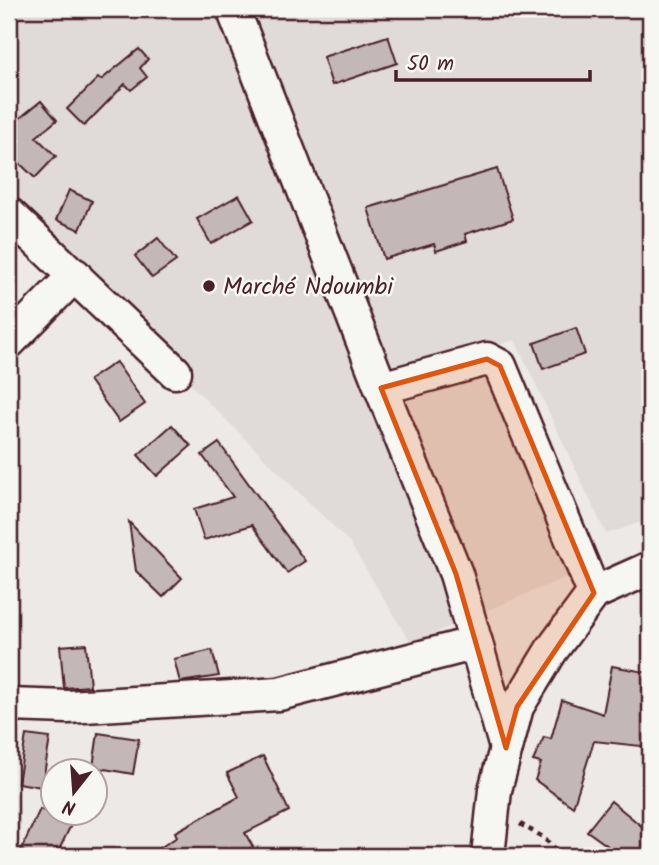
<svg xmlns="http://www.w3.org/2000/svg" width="659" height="865" font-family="Kalam,sans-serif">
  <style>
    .built { fill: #e0dad8 }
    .building { fill: #c4b7b7; stroke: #4a1f2b; stroke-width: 2 }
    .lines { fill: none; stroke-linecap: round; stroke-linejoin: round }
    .minor-casing { stroke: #4a1f2b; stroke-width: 37 }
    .path { stroke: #4a1f2b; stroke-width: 4.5; stroke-dasharray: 5 5; stroke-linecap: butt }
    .minor { stroke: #f6f6f2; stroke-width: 32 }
    .marked { fill: #e0560e; fill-opacity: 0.2; stroke: #e0560e; stroke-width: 5; stroke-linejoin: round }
    .poi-dot { fill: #4a1f2b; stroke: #f6f6f2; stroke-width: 2.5 }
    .labels { text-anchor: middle; stroke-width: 5; stroke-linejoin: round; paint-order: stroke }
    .poi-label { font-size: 24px; fill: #4a1f2b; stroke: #f6f6f2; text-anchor: start }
  </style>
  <rect width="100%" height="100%" fill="#ece9e6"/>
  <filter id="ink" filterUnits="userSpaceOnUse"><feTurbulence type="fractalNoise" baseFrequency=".0143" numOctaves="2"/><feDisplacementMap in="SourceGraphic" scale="14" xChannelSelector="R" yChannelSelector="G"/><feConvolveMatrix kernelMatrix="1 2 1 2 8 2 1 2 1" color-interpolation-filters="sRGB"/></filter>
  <g filter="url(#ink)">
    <!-- built -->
    <g class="built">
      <polygon points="9,9 218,9 371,401 481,368 571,575 411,643 350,543 9,204"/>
      <polygon points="252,9 650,9 650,519 606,534 515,340 395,375"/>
    </g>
    <!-- building -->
    <g class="building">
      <polygon points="388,36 397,63 332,85 323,57"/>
      <polygon points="139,49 148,59 140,68 147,77 131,90 125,84 84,126 67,109 98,78 101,80"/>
      <polygon points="41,101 57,120 36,137 56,156 35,178 9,153 9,127"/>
      <polygon points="497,169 513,219 465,234 467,241 436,251 434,244 384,259 368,208"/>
      <polygon points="69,190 92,201 80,230 56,220"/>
      <polygon points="239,195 253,220 211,244 197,219"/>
      <polygon points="158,238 176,261 152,278 135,256"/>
      <polygon points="576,328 585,354 543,369 534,343"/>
      <polygon points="116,362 145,404 119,422 89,380"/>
      <polygon points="172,425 191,446 157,476 138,455"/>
      <polygon points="219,443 305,561 287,573 252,525 204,540 194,509 233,497 202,455"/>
      <polygon points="129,522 182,578 163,597 136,571"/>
      <polygon points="86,644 90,686 64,688 60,646"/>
      <polygon points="212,650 219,676 180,682 174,659"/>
      <polygon points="612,666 650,673 650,747 594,741 573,807 535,780 541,763 533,761 544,737 551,739 562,700 603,714"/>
      <polygon points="98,733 139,739 133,774 93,767"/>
      <polygon points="26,735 50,738 42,787 18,783"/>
      <polygon points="263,756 289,811 245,833 253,847 236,856 147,856 177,837 175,832 239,797 227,773"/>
      <polygon points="611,801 650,833 650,856 622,856 587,831"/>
      <polygon points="40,809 72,823 56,856 33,856 21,850"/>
    </g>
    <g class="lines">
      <!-- minor casing -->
      <g class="minor-casing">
        <g id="minor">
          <polyline points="233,9 381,388 487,359 500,366 594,593"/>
          <polyline points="9,214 175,372"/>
          <polyline points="9,342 75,275"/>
          <polyline points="381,388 456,574 506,748"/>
          <polyline points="9,705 68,707 279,694 476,643"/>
          <polyline points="488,856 495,790 517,707 551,651 594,593 650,568"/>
        </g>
      </g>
      <!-- path -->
      <polyline class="path" points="520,824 541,836 564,856"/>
      <!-- minor -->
      <use href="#minor" class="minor"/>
    </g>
  </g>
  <!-- marked area -->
  <path class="marked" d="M487,359L500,366L594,593L517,707L506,748L456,574L381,388Z"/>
  <!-- markers -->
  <circle class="poi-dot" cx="209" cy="286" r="7"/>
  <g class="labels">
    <!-- poi labels -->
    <g class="poi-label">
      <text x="223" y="294">Marché Ndoumbi</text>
    </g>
  </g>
  <!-- margin -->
  <rect width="659" height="865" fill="none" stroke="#f6f6f2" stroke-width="35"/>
  <rect x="18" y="18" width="624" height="830" fill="none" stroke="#4a1f2b" stroke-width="2.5" filter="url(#ink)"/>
  <!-- north arrow -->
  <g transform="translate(74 792) rotate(197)"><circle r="33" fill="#f6f6f2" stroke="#b1a0a2" stroke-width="2"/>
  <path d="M0-5L12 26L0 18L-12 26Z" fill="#4a1f2b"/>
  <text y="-10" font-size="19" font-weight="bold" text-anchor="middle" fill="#4a1f2b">N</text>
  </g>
  <!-- scale -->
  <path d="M396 70v10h194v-10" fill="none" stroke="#4a1f2b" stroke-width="3.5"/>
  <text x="407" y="70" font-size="21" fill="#4a1f2b" stroke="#f6f6f2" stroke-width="5" paint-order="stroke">50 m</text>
</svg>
